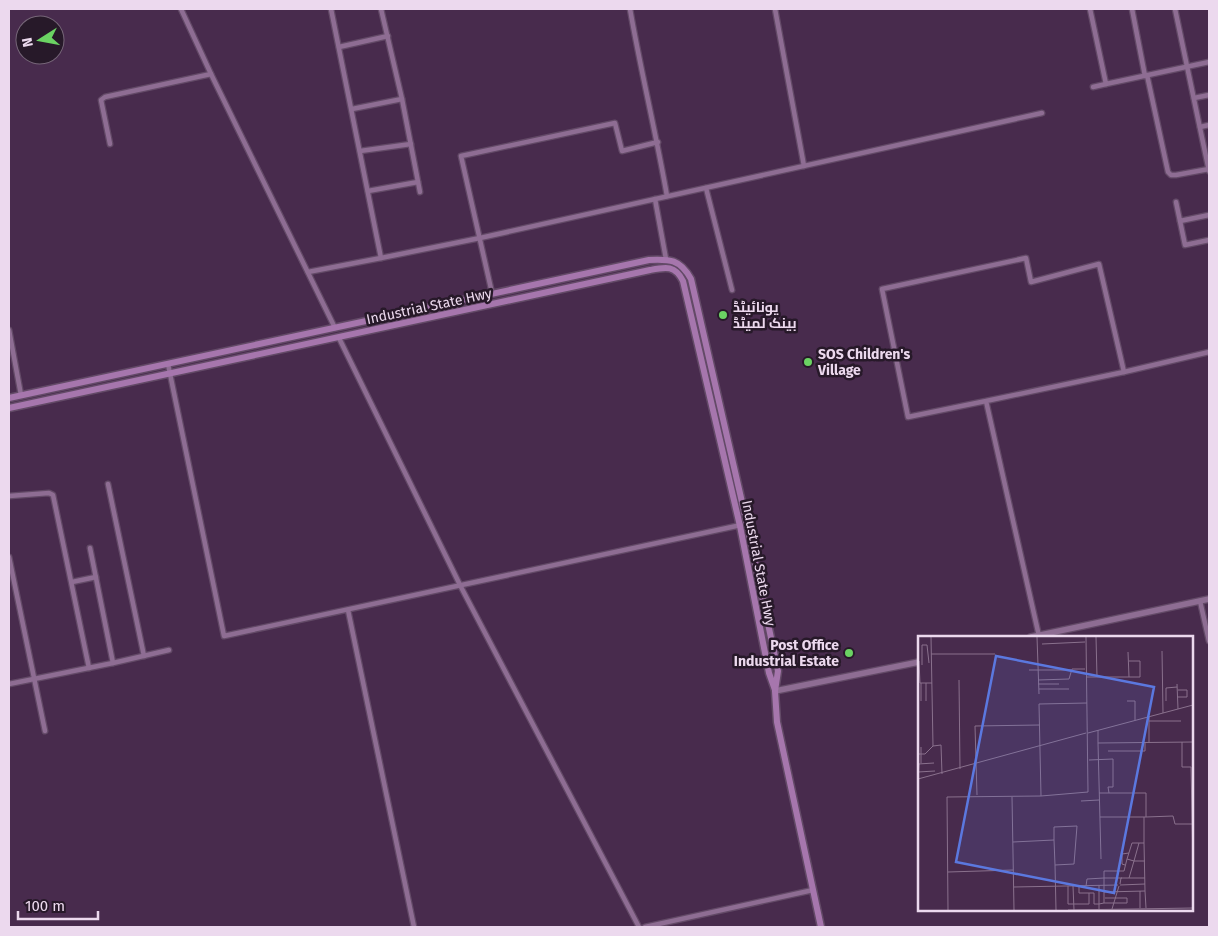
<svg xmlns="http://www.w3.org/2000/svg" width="1218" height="936" font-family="'Fira Sans',Cairo,sans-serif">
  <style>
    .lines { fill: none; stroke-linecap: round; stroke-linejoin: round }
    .minor-casing { stroke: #634a67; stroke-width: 7 }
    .tertiary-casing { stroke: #634a67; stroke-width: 8 }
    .secondary-casing { stroke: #634a67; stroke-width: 9 }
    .minor { stroke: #8e6d93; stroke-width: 4.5 }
    .tertiary { stroke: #8e6d93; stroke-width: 5.5 }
    .secondary { stroke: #a676ad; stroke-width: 6 }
    .poi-dot { fill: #6bd363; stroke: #271929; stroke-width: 2 }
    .labels { text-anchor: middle; stroke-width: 5; stroke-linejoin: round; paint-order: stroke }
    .street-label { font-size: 14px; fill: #ecd9ee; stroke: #271929 }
    .poi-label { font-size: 14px; font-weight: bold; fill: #ecd9ee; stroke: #271929; text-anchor: start }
    .inset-road { fill: none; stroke: #8a718d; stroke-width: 1 }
    .view { fill: #5b78df; fill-opacity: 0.15; stroke: #5b78df; stroke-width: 2.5 }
    .inset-edge { fill: none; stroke: #ecd9ee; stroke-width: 2.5 }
  </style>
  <rect width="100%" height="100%" fill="#482b4d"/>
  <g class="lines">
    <!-- minor casing -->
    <g class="minor-casing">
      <g id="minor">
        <polyline points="181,9 211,74 335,328"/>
        <polyline points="381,9 402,99 420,192"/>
        <path d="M630,9C641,72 656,133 667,196"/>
        <polyline points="775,9 804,166"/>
        <polyline points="1090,9 1106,84 1209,62"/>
        <polyline points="1132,9 1145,76"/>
        <polyline points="1175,9 1209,171"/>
        <polyline points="339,47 388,36"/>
        <polyline points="1147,75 1168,172 1171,175 1176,175 1209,169"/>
        <polyline points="1093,87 1106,84"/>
        <polyline points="1194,98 1209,95"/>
        <polyline points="352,109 402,99"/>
        <polyline points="1200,127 1209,125"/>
        <polyline points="110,144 101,100 105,97 211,74"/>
        <polyline points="360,151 411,144"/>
        <polyline points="706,188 732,290"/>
        <polyline points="368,191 418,182"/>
        <polyline points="655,199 666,259"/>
        <polyline points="1176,202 1180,221 1209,215"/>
        <polyline points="1180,221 1185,245 1209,240"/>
        <polyline points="381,258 480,238 1042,113"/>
        <polyline points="308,272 381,258 331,9"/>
        <polyline points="492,293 461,156 615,123 622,151 658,142"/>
        <polyline points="9,330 21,395"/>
        <polyline points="339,338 461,587 639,927"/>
        <polyline points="168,364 224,636 741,525"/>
        <polyline points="1124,372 1209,352"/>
        <polyline points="986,401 1124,372 1099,264 1031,282 1026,258 882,289 908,417 986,401 1039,636"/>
        <polyline points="108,484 144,656"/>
        <polyline points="9,496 49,493 53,495 89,668"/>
        <polyline points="90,548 113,663"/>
        <polyline points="9,557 45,731"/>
        <polyline points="72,582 96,577"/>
        <polyline points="1200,601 1209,641"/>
        <polyline points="348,610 414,927"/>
        <polyline points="9,684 113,663 169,650"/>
        <polyline points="645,927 813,890"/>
      </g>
    </g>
    <!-- tertiary casing -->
    <g class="tertiary-casing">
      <g id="tertiary">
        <polyline points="1031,637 1209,599"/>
        <polyline points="775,691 919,662"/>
      </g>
    </g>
    <!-- secondary casing -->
    <g class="secondary-casing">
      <g id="secondary">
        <path d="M9,398L649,260C670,259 680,259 691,279L747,524L778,671L775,691L777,722L821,927"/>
        <path d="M9,408L650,270C666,267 675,265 683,281L740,526L769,673L775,690"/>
      </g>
    </g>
    <!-- minor -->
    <use href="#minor" class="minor"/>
    <!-- tertiary -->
    <use href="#tertiary" class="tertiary"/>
    <!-- secondary -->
    <use href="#secondary" class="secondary"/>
  </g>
  <!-- markers -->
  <g class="poi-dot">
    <circle cx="723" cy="315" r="5"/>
    <circle cx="808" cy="362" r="5"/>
    <circle cx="849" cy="653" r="5"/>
  </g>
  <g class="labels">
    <!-- street labels -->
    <g class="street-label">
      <text transform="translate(429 306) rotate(-12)" y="5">Industrial State Hwy</text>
      <text transform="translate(759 563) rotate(79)" y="5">Industrial State Hwy</text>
    </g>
    <!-- poi labels -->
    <g class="poi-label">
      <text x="733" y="312">یونائیٹڈ<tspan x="733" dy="16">بینک لمیٹڈ</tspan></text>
      <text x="818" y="359">SOS Children's<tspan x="818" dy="16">Village</tspan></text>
      <text x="839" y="650" text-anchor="end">Post Office<tspan x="839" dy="16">Industrial Estate</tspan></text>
    </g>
  </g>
  <!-- overview -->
  <g transform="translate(918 636)">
    <rect width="275" height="275" fill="#482b4d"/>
    <path class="inset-road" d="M13,1L15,110L23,109L24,138M119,1L121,58M178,1L179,41M124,8L167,6M244,15L245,77M210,16L211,41M13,18H77M1,25L2,47H14M4,29V9H9L11,27M111,34H153M169,41H222V25H211M41,44L42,133M120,44L151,43L154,33H167M8,47V65M120,48H141M259,48L260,73M121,53H151M260,54H269V61H260M3,65V47M209,65H217V84M248,65V52L259,51M231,81V106M231,85H263M180,94V107L275,106M170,97L275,69M264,106V131H273L275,228M180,107L183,223M190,115H227V106M0,118H7L15,110M171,124L195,123V151H190L191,157M3,127V111M0,128L16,127M0,136L17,135M0,143L168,97M0,143L1,128M181,157H228V181H182M59,159L57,90L122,89M123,160L121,68L169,67M94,161L96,274M163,165L181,164M226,181V207M228,181L255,180L257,188H274M95,206L136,204V191L159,190L156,228L137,229L136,204M209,223L214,207H221M137,229L138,274M207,229L204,228V218L211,217M30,236L95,234M186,242H204M211,242H227M202,248L203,242H211L216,225H227M202,249L227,248M150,250V268H171V257H161V250M155,250L156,274M168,250L169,243L186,242M96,251L200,249M222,255V272M227,255L228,272M171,257H176V268H181V249M186,267H209V262H187M181,273V268L186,267V235H206L209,223L216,225L221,207H226L227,255L186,256M194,273L201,250M30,274L29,161L123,160L170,156L168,1M150,274L275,272"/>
    <path class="view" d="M78,20L236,51L196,257L38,226Z"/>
    <rect width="275" height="275" class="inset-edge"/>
  </g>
  <!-- border -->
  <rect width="1218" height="936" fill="none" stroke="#ecd9ee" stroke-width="20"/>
  <!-- north arrow -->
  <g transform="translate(40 40) rotate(259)"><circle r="24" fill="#271929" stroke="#766678"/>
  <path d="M0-4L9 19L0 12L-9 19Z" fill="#6bd363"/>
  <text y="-8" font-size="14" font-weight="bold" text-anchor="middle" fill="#ecd9ee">N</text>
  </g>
  <!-- scale -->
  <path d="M18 911v8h80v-8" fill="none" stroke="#ecd9ee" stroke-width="2.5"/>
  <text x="25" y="911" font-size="15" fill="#ecd9ee" stroke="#271929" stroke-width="4" paint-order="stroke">100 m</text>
</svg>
